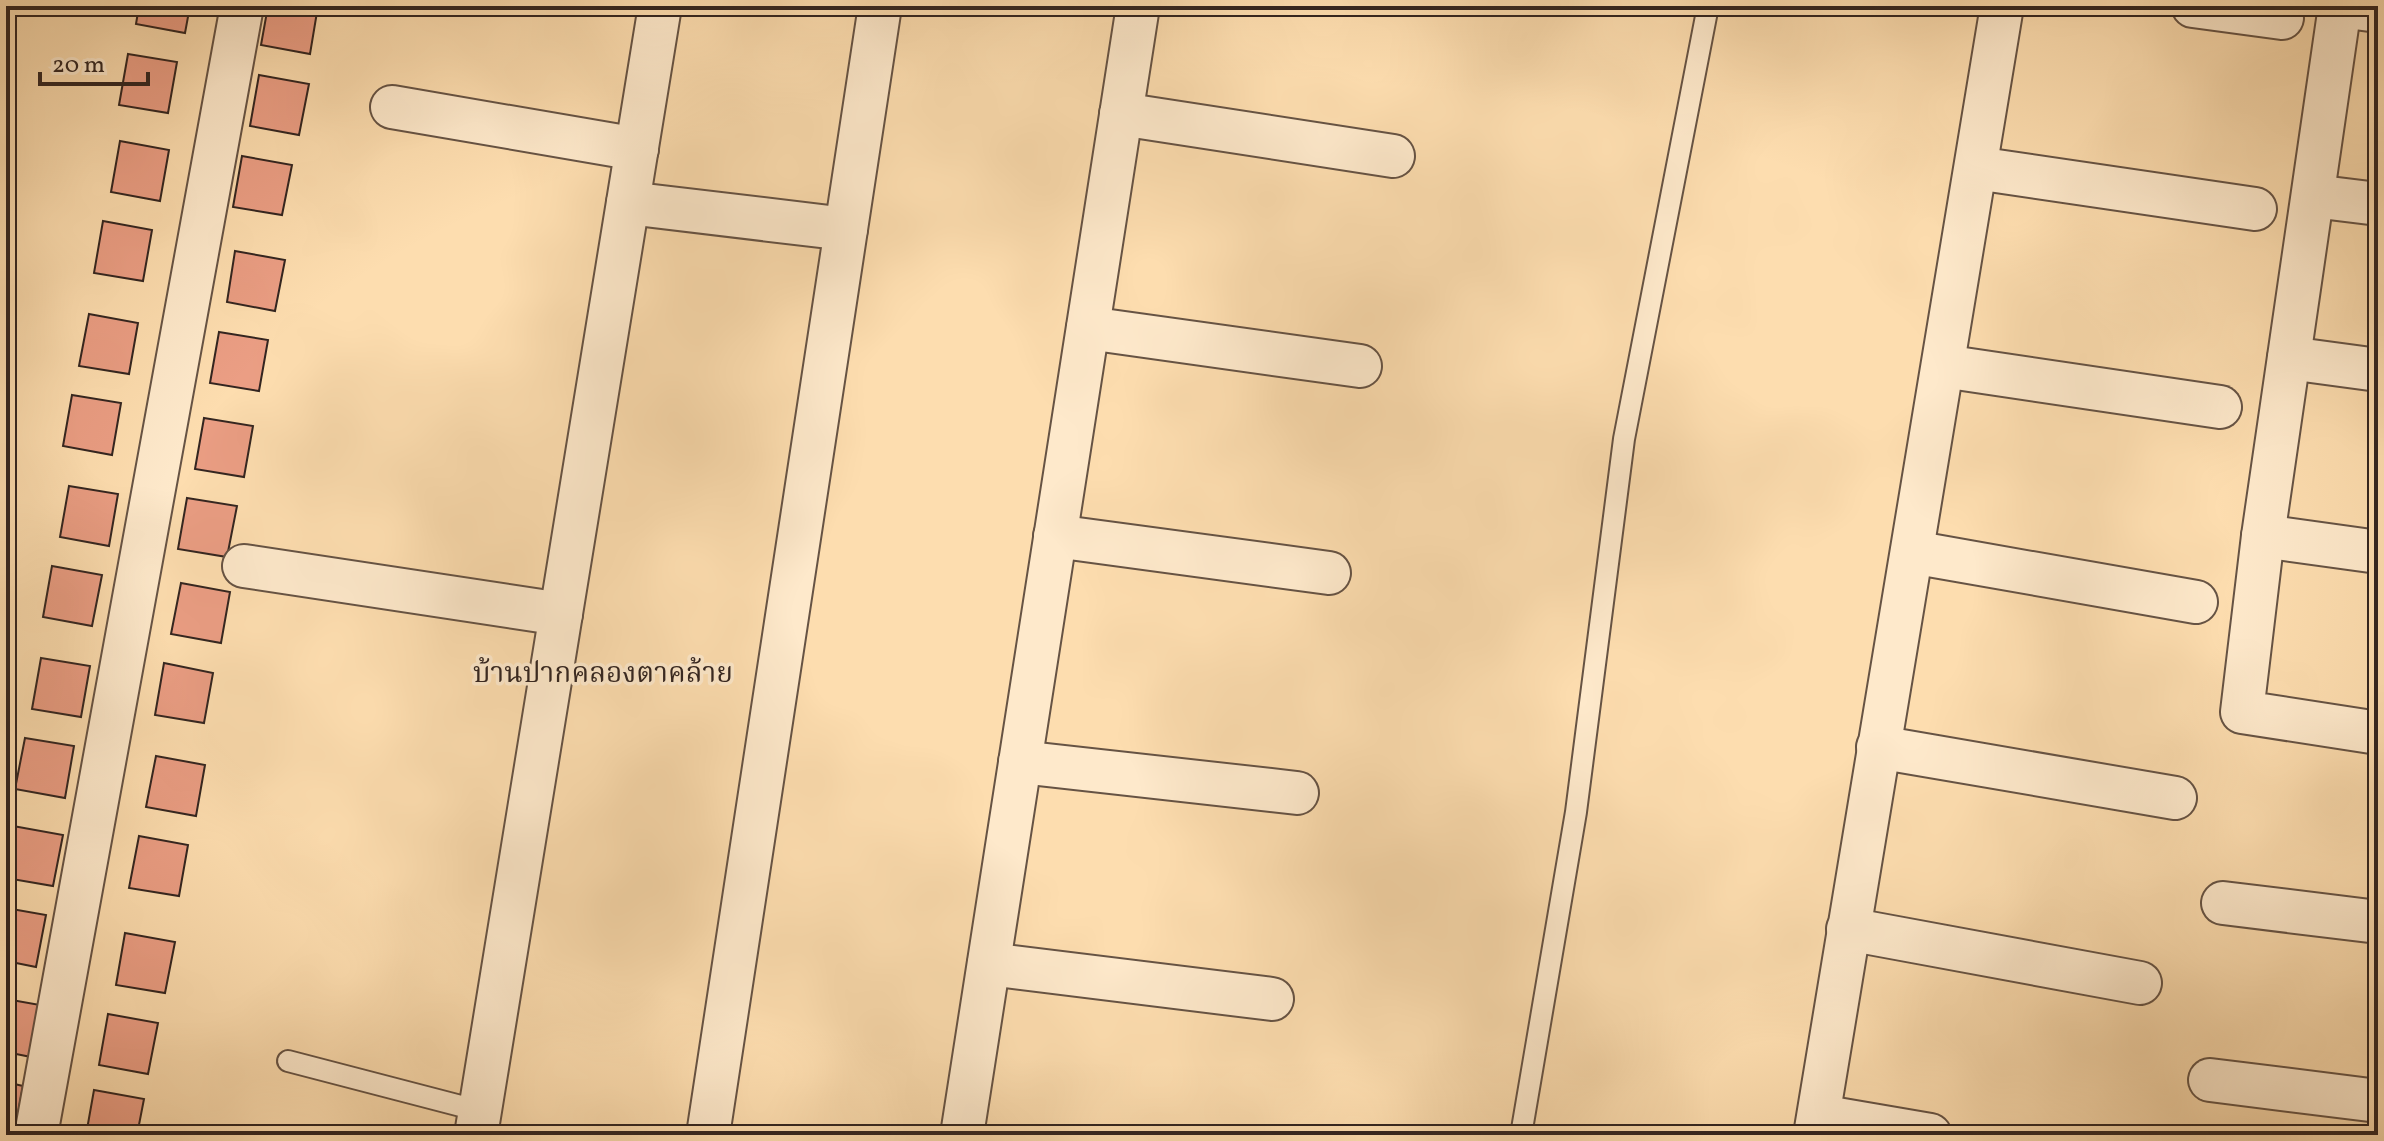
<svg xmlns="http://www.w3.org/2000/svg" width="2384" height="1141" font-family="Vollkorn,'Noto Serif Thai',serif">
  <style>
    .building { fill: #eb9e84; stroke: #332520; stroke-width: 2 }
    .lines { fill: none; stroke-linecap: round; stroke-linejoin: round }
    .lane-casing { stroke: #665344; stroke-width: 24 }
    .street-casing { stroke: #665344; stroke-width: 46 }
    .lane { stroke: #fee9cb; stroke-width: 20 }
    .street { stroke: #fee9cb; stroke-width: 42 }
    .labels { text-anchor: middle; stroke-width: 7; stroke-linejoin: round; paint-order: stroke }
    .quarter-label { font-size: 28px; fill: #332520; stroke: #fee9cb }
  </style>
  <rect width="100%" height="100%" fill="#fdddaf"/>
  <filter id="stains"><feTurbulence type="fractalNoise" baseFrequency=".0025" numOctaves="4"/><feColorMatrix values="0 0 0 0 .2 0 0 0 0 .09 0 0 0 0 .02 0 0 0 .5 -.17"/></filter>
  <radialGradient id="worn" r=".72"><stop offset=".6" stop-color="#630" stop-opacity="0"/><stop offset="1" stop-color="#630" stop-opacity=".3"/></radialGradient>
  <!-- building -->
  <g class="building">
    <polygon points="139,6 190,6 185,33 136,24"/>
    <polygon points="268,6 318,6 310,54 261,45"/>
    <polygon points="128,54 177,62 168,113 119,105"/>
    <polygon points="259,75 309,84 299,135 250,126"/>
    <polygon points="120,141 169,150 160,201 111,192"/>
    <polygon points="242,156 292,165 282,215 233,207"/>
    <polygon points="103,221 152,230 143,281 94,273"/>
    <polygon points="235,251 285,260 275,311 227,302"/>
    <polygon points="89,314 138,323 129,374 79,366"/>
    <polygon points="219,332 268,340 259,391 210,383"/>
    <polygon points="72,395 121,403 112,455 63,446"/>
    <polygon points="204,418 253,426 244,477 195,469"/>
    <polygon points="69,486 118,494 109,546 60,537"/>
    <polygon points="187,498 237,506 227,557 178,549"/>
    <polygon points="52,566 102,575 92,626 43,617"/>
    <polygon points="181,583 230,592 221,643 171,634"/>
    <polygon points="41,658 90,666 81,717 32,709"/>
    <polygon points="164,663 213,673 204,723 155,715"/>
    <polygon points="25,738 74,746 65,798 15,789"/>
    <polygon points="156,756 205,765 196,816 146,807"/>
    <polygon points="13,826 63,835 53,886 6,878"/>
    <polygon points="139,836 188,845 179,896 129,888"/>
    <polygon points="6,908 46,915 36,967 6,961"/>
    <polygon points="125,933 175,942 165,993 116,985"/>
    <polygon points="6,999 40,1005 31,1057 6,1052"/>
    <polygon points="108,1014 158,1023 148,1074 99,1065"/>
    <polygon points="6,1082 23,1086 14,1135 6,1135"/>
    <polygon points="94,1090 144,1099 137,1135 86,1135"/>
  </g>
  <g class="lines">
    <!-- lane casing -->
    <g class="lane-casing">
      <g id="lane">
        <polyline points="288,1061 480,1111"/>
        <polyline points="1521,1135 1576,812 1624,439 1708,6"/>
      </g>
    </g>
    <!-- street casing -->
    <g class="street-casing">
      <g id="street">
        <polyline points="2193,6 2282,18"/>
        <polyline points="2378,11 2340,6 2263,536 2242,712 2378,733"/>
        <polyline points="392,107 637,149"/>
        <polyline points="1121,114 1393,156"/>
        <polyline points="1976,168 2255,209"/>
        <polyline points="2313,196 2378,204"/>
        <polyline points="628,203 846,229"/>
        <polyline points="1088,328 1360,366"/>
        <polyline points="2289,358 2378,370"/>
        <polyline points="1943,366 2220,407"/>
        <polyline points="1055,536 1329,573"/>
        <polyline points="2263,536 2378,552"/>
        <polyline points="1912,552 2196,602"/>
        <polyline points="244,566 561,614"/>
        <polyline points="1878,747 2175,798"/>
        <polyline points="1020,762 1297,793"/>
        <polyline points="2223,903 2378,922"/>
        <polyline points="1848,929 2140,983"/>
        <polyline points="989,964 1272,999"/>
        <polyline points="2210,1080 2378,1101"/>
        <polyline points="1819,1116 1930,1135"/>
        <polyline points="36,1135 242,6"/>
        <polyline points="476,1135 660,6"/>
        <polyline points="708,1135 880,6"/>
        <polyline points="962,1135 1138,6"/>
        <polyline points="1815,1135 2002,6"/>
      </g>
    </g>
    <!-- lane -->
    <use href="#lane" class="lane"/>
    <!-- street -->
    <use href="#street" class="street"/>
  </g>
  <g class="labels">
    <!-- quarter labels -->
    <g class="quarter-label">
      <text x="603" y="682">บ้านปากคลองตาคล้าย</text>
    </g>
  </g>
  <!-- margin -->
  <rect width="2384" height="1141" fill="none" stroke="#fdddaf" stroke-width="32"/>
  <rect x="8" y="8" width="2368" height="1125" fill="none" stroke="#332520" stroke-width="4"/>
  <rect x="16" y="16" width="2352" height="1109" fill="none" stroke="#332520" stroke-width="2"/>
  <!-- scale -->
  <path d="M40 72v12h108v-12" fill="none" stroke="#332520" stroke-width="4"/>
  <text x="52" y="72" font-size="24" fill="#332520" stroke="#fee9cb" stroke-width="6" paint-order="stroke">20 m</text>
  <rect width="100%" height="100%" filter="url(#stains)"/>
  <rect width="100%" height="100%" fill="url(#worn)"/>
</svg>
